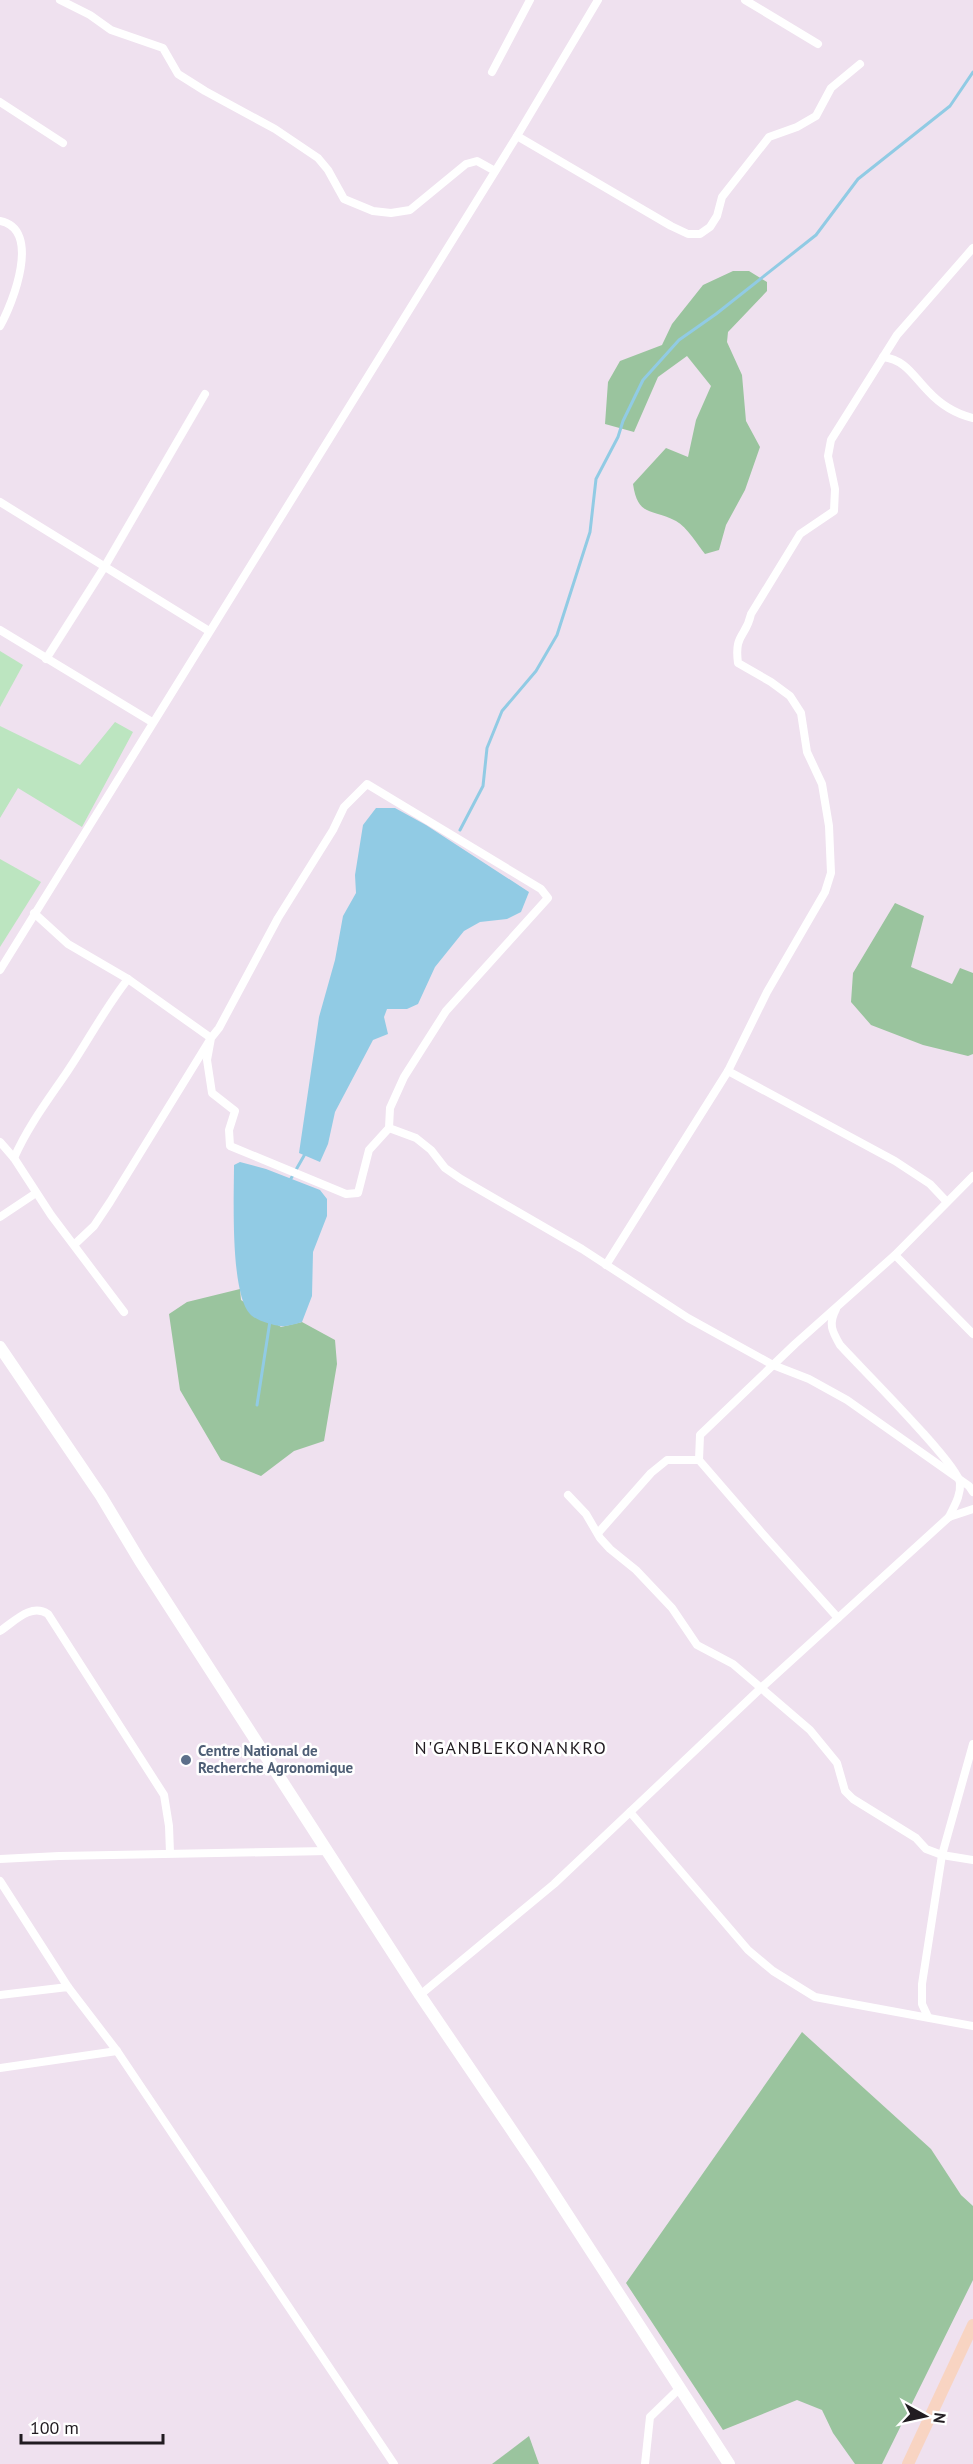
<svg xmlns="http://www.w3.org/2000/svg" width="973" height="2464" font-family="'PT Sans',sans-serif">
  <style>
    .green { fill: #bce5c0 }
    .forest { fill: #9ac49e }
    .water { fill: #91cbe4 }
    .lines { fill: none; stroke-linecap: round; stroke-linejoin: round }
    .stream { stroke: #91cbe4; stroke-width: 3 }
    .minor { stroke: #fff; stroke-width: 8 }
    .secondary { stroke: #fff; stroke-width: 12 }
    .primary { stroke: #f8d4c2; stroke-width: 12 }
    .service-dot { fill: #5c6f8a; stroke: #fff; stroke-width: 2 }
    .labels { text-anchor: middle; stroke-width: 5; stroke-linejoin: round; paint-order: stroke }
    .service-label { font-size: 15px; font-weight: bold; fill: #4e5e75; stroke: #fff; text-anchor: start }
    .quarter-label { font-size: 18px; letter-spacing: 1.5px; fill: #211c21; stroke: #fff }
  </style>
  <rect width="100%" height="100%" fill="#efe1ef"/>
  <!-- green -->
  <g class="green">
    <polygon points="0,651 23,665 0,707"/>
    <polygon points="115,722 133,732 82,827 18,788 0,818 0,726 80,765"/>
    <polygon points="0,859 41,882 0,947"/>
  </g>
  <!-- forest -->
  <g class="forest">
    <path d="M733,271H749L767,282V291L728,332L727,342L742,375L746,421L760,447L745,490L726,525L719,550L705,554C697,544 687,527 676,521C652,508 638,518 633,484L666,448L688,457L696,420L711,386L687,356L658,377L634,432L605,424L608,382L620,361L662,345L672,324L703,285Z"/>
    <polygon points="895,903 924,916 911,967 952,984 960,968 973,973 973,1054 968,1056 923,1045 871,1025 851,1002 853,973"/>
    <polygon points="240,1289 241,1300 281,1327 302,1322 335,1340 337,1364 324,1441 294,1451 261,1476 221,1460 180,1390 169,1314 187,1302"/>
    <polygon points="802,2032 931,2149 961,2195 973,2206 973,2280 882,2464 855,2464 833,2433 822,2410 797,2400 723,2430 626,2283"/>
    <polygon points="529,2436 539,2464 492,2464"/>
  </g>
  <!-- water -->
  <g class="water">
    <polygon points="376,808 395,808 426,825 529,892 521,912 507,919 480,922 464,931 435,967 418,1004 407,1009 387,1009 384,1017 388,1034 373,1040 335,1112 328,1144 320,1162 299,1153 319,1017 335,960 343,916 356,893 355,875 363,825"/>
    <path d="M240,1162L266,1169L320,1190L327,1199V1216L313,1252L312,1296L302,1322C295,1324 286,1327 280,1326C272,1325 255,1320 250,1314C230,1292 234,1198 234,1165Z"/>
  </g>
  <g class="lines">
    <!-- stream -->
    <g class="stream">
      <polyline points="460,830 483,786 487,748 502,711 536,671 557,635 590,532 596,479 618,437 623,421 643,380 679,340 716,314 816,235 858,179 950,106 973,72"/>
      <polyline points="289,1182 305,1154"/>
      <polyline points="257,1405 270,1321"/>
    </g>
    <!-- minor -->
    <g class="minor">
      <polyline points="60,0 90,15 111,30 163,48 178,74 205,91 275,129 318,158 328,170 344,199 373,211 391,213 410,210 466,164 477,161 495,171"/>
      <polyline points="745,0 818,44"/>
      <polyline points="492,72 530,0"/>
      <polyline points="0,102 63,143"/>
      <polyline points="517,136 671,226 688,234 700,234 710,227 717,216 722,197 769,137 797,127 816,116 831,88 860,64"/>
      <path d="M0,221C42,229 13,303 0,326"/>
      <path d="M883,357C906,360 913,376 928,391C940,404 956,414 973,418"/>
      <polyline points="0,502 209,631"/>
      <polyline points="0,630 152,722"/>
      <polyline points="46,659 105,566 205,394"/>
      <polyline points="34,913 68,944 128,979 211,1038 207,1060 212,1093 235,1111 229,1130 230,1146 346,1194 358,1193 369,1150 389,1128 390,1108 404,1077 446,1011 548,898 541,889 367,784 344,807 333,830 278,918 219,1028 211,1038 110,1202 94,1226 75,1244"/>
      <polyline points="0,970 517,136 598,0"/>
      <polyline points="728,1071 895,1161 930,1184 946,1201"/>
      <polyline points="389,1128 416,1138 431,1150 445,1168 461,1179 582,1249 688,1318 773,1365 809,1379 847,1400 969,1486 973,1492"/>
      <polyline points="0,1142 14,1158 51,1215 124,1312"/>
      <path d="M14,1158C28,1126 48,1100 67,1072C88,1041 105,1008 128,979"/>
      <polyline points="0,1217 36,1193"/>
      <polyline points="895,1255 973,1334"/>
      <path d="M606,1265L728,1071L767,992L825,892L831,873L829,826L822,784L807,752L801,713L790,696L771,682L738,663C734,633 746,638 751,614L800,534L834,511L835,489L828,456L831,440L897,335L973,248"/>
      <path d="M836,1309C828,1324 832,1331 840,1345C858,1365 959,1465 960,1483C961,1496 954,1506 949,1517"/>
      <polyline points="699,1460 762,1533 838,1618"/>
      <polyline points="568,1495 586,1514 600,1538 610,1549 636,1570 672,1608 697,1645 733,1664 810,1730 837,1763 845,1791 853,1799 916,1838 926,1849 942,1855 973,1860"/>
      <polyline points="598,1533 651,1473 667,1460 699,1460 700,1435 795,1344 895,1255 973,1176"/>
      <path d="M0,1631C15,1621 31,1603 48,1614L164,1795L169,1826L170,1853"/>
      <polyline points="630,1812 748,1950 773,1971 815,1997 973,2026"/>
      <polyline points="0,1859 59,1856 328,1851"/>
      <polyline points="0,1881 68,1987"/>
      <polyline points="0,1995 68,1987 117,2051 394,2464"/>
      <polyline points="420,1995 554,1884 761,1688 949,1517 973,1509"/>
      <polyline points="928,2017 922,2004 922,1984 942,1855 973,1744"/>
      <polyline points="0,2068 117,2051"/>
      <polyline points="645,2464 650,2417 680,2388"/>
    </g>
    <!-- secondary -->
    <polyline class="secondary" points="0,1347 101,1496 140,1561 420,1995 536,2166 729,2464"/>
    <!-- primary -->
    <polyline class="primary" points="908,2464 973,2325"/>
  </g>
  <!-- markers -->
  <circle class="service-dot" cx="186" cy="1760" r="6"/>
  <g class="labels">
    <!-- service labels -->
    <g class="service-label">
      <text x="198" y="1756">Centre National de<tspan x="198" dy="17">Recherche Agronomique</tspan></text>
    </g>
    <!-- quarter labels -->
    <g class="quarter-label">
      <text x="511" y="1754">N'GANBLEKONANKRO</text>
    </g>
  </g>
  <!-- north arrow -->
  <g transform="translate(925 2416) rotate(98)" stroke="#ffffff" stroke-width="4.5" paint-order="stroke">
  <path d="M0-4.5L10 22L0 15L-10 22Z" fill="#211c21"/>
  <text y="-9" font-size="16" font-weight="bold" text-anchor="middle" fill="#211c21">N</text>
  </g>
  <!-- scale -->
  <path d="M21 2434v9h142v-9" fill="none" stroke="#211c21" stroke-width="3"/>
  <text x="30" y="2434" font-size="18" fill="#211c21" stroke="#ffffff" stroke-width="4.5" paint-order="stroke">100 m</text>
</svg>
